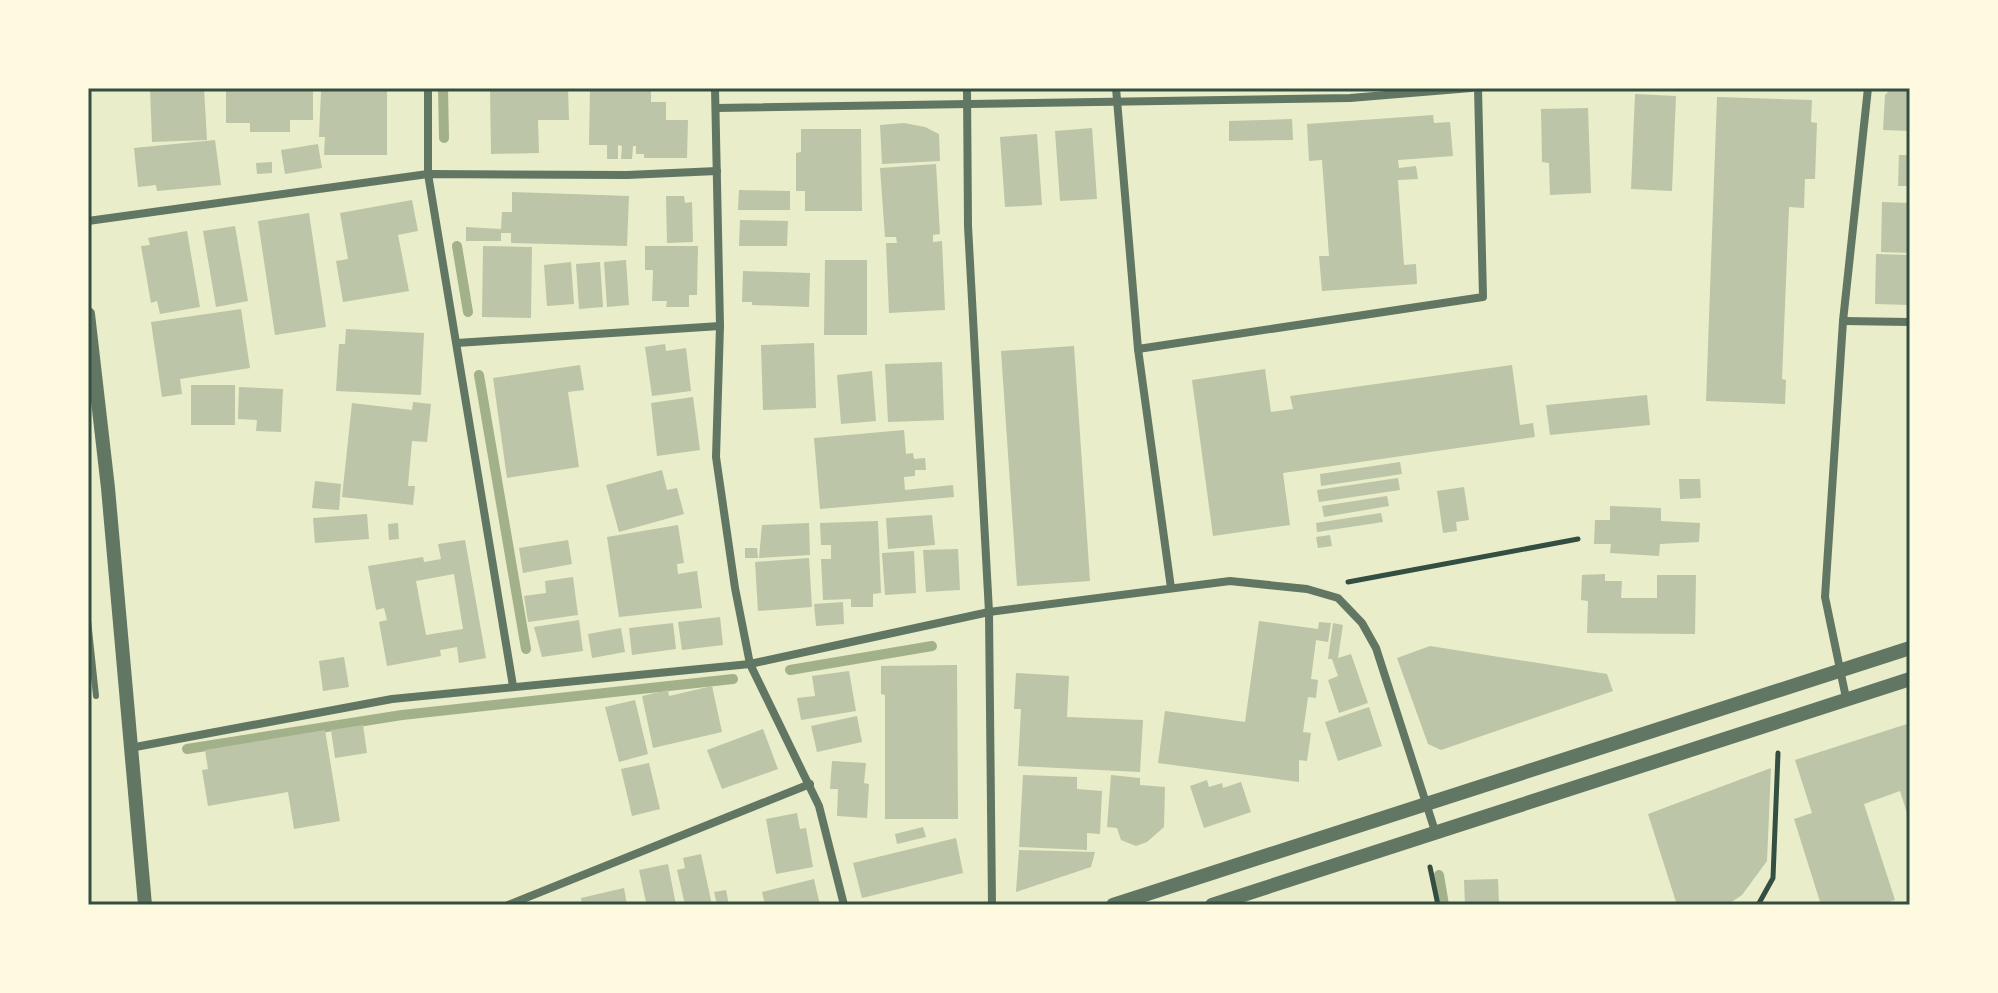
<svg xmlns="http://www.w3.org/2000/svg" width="1998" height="993" font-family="'Space Grotesk',sans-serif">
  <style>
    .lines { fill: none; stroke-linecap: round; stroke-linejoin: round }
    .stream { stroke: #a3b18a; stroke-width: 10 }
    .building { fill: #bcc5a7; fill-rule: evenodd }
    .path { stroke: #344e41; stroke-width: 5 }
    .service { stroke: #617663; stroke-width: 6 }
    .minor { stroke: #617663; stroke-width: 8 }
    .tertiary { stroke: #617663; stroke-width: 14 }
    .neatline { fill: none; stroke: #344e41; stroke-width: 3 }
  </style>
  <rect width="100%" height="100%" fill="#e9edc9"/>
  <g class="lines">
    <!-- stream -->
    <g class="stream">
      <polyline points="443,88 444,138"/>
      <polyline points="457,246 468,312"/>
      <polyline points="479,375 526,649"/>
      <polyline points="790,670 932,646"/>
      <polyline points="187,749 402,715 733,679"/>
      <polyline points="1439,875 1444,905"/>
    </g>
  </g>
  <!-- building -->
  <g class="building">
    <polygon points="150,88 204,88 207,140 152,142"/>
    <polygon points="226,88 313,88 313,120 290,120 290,132 250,132 250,123 226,123"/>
    <polygon points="490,88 568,88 569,120 538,120 539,153 491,154"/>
    <polygon points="590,88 651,88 651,102 666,102 666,120 688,120 687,158 644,158 644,154 636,154 636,146 633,146 632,159 621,159 622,146 618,145 618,159 607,159 607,145 589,145"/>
    <polygon points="1892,88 1910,88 1910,131 1883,130 1885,95"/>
    <polygon points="387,90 387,155 324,155 325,137 319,137 321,91"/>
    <polygon points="1635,94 1676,96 1672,191 1631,189"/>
    <polygon points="1717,97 1812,100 1811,122 1817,123 1815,179 1805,179 1804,208 1789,207 1782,379 1786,380 1785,404 1706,401"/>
    <polygon points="1588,108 1591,193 1550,195 1549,163 1542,162 1541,109"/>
    <polygon points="1433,115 1434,123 1450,122 1453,156 1398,160 1399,168 1416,166 1418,179 1398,180 1404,265 1416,264 1417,284 1322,291 1319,256 1329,256 1322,160 1309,161 1307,124"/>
    <polygon points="1292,119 1293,140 1229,141 1229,121"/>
    <polygon points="904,123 925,127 939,134 940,161 882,164 880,125"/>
    <polygon points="1092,128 1097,199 1060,201 1055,131"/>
    <polygon points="801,129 861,129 862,211 805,211 805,191 796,191 796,153 801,152"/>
    <polygon points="1037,134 1042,205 1005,207 1000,137"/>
    <polygon points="215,140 221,185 157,191 156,185 138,187 134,148"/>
    <polygon points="318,144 322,168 285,174 281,150"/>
    <polygon points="1899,155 1910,155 1910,186 1898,186"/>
    <polygon points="272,162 272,173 257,174 256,163"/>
    <polygon points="936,164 940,234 933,235 933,242 942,241 945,310 889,313 886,243 897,243 896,237 885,237 880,168"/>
    <polygon points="739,190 790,191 790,210 738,210"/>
    <polygon points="512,192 629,196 627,246 511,243 511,233 501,233 501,241 466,241 466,227 501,229 502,212 512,212"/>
    <polygon points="666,196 684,196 685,203 692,202 693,242 667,243"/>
    <polygon points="412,200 418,231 398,235 409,291 343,302 336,261 348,259 340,213"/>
    <polygon points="1882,202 1910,203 1910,253 1881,252"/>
    <polygon points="309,213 326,327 275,335 258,221"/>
    <polygon points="740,220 788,221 787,246 739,246"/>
    <polygon points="235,226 248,301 216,307 203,231"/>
    <polygon points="187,231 200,307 160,314 157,301 151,303 141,246 150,245 148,238"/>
    <polygon points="483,246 532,247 531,318 482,317"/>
    <polygon points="645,246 698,246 697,295 689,295 689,307 666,307 667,301 652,301 653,270 645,270"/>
    <polygon points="1876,254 1910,255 1910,305 1875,304"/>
    <polygon points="626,260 629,305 607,307 604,262"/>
    <polygon points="825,260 867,260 867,335 824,335"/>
    <polygon points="571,262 574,304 547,306 544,265"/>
    <polygon points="600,262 603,307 579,309 576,264"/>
    <polygon points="743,271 810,273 809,307 752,305 752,302 742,302"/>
    <polygon points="241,309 250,368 180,379 182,394 162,397 151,322"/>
    <polygon points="346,329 424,333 421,395 336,391 339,344 345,344"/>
    <polygon points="814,343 816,408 763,410 761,345"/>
    <polygon points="665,344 666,351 686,348 691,391 652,396 645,347"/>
    <polygon points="1074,346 1090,581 1017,586 1001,351"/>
    <polygon points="942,362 944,420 888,422 885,364"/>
    <polygon points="580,365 584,390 568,392 579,467 507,478 493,378"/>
    <polygon points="1512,365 1520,425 1533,423 1535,437 1283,473 1290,525 1213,536 1192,380 1265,369 1271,412 1293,409 1290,396"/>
    <polygon points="872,371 876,421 841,424 837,375"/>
    <rect x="191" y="385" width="44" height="40"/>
    <polygon points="239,387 283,389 281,432 256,431 257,420 238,419"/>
    <polygon points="1647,395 1650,425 1550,435 1546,405"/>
    <polygon points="693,397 700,450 657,456 651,403"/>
    <polygon points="413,402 431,404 427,442 412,441 408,486 415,486 413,505 342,497 352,403 412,410"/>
    <polygon points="904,430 906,454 913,453 914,459 925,458 926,470 915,470 915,476 904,477 905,490 953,485 954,497 820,509 814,438"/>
    <polygon points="1400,462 1402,474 1321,486 1320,474"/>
    <polygon points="662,470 667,490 677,488 684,514 619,532 606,485"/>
    <polygon points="1398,478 1400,490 1319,502 1317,490"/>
    <polygon points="1679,479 1700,479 1701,498 1680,499"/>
    <polygon points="315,481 341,484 339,510 312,508"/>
    <polygon points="1464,487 1469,520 1456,522 1457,531 1443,533 1437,491"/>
    <polygon points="1387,496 1389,506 1324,517 1322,506"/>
    <polygon points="1610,506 1661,508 1661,521 1700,523 1699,542 1660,544 1659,556 1610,553 1611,544 1594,544 1595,520 1610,520"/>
    <polygon points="1381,513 1383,522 1317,532 1316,523"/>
    <polygon points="367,514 369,539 315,543 313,518"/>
    <polygon points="932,515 935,545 888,549 886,518"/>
    <polygon points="878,521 881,593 873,594 873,607 851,607 851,599 823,600 821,559 831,559 831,545 821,545 820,523"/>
    <polygon points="398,523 399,539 389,540 388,524"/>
    <polygon points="809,523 810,555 759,558 762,525"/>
    <polygon points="678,525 684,563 677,564 678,574 697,571 702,608 619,617 607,537"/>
    <polygon points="1330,535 1332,546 1318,548 1316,537"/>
    <path d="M465,540L486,658L459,663L457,647L440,650L441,656L387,666L379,622L387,620L384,608L376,610L368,566L423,557L424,562L441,559L438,544ZM454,574L463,629L426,635L416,581Z"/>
    <polygon points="568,540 572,564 523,573 519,548"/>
    <polygon points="745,548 757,548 758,558 745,558"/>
    <polygon points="958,549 960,590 926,592 923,550"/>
    <polygon points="914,551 916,593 885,595 882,553"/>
    <polygon points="809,558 812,607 758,611 755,562"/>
    <polygon points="1605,574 1605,581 1622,581 1621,598 1657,598 1657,575 1696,575 1695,634 1587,633 1588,601 1581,600 1582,575"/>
    <polygon points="573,577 578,615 528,622 524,596 546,593 545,581"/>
    <polygon points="843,602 844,624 816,626 814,604"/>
    <polygon points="720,617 723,645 682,650 678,622"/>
    <polygon points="579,620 583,651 542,657 534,627"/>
    <polygon points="1259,621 1318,629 1319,622 1331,623 1328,642 1316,640 1311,679 1318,680 1316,698 1308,697 1303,732 1311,733 1307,761 1299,760 1299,782 1158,763 1165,711 1245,722"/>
    <polygon points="673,623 676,649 632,655 629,628"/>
    <polygon points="1333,623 1343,625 1338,658 1351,654 1368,703 1339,713 1328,680 1338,676 1332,659 1328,659"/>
    <polygon points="621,628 625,652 592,658 588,634"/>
    <polygon points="1430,646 1607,674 1613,691 1441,750 1428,744 1397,658"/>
    <polygon points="344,657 349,687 323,691 319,661"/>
    <polygon points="957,665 958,819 885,819 885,695 881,694 881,666"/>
    <polygon points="849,671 856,711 801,720 797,698 815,696 812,676"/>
    <polygon points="1016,673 1069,676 1067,717 1143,720 1140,772 1018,766 1021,709 1014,709"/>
    <polygon points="712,686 722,732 653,748 642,696 668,690 669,696"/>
    <polygon points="635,700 648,754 619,762 605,707"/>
    <polygon points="1369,707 1382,746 1338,761 1325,722"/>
    <polygon points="857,716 862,742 817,752 811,726"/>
    <polygon points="1910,723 1910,812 1907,813 1900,791 1864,804 1895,900 1879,905 1821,905 1794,819 1812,813 1795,760"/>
    <polygon points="363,725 367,753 335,758 331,730"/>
    <polygon points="763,729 778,769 722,789 707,750"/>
    <polygon points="325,730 340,821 294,829 288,792 208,806 202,770 208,769 205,750"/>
    <polygon points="832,761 866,763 864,783 869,784 867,818 837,816 838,789 830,789"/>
    <polygon points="649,763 660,809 632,816 621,769"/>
    <polygon points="1771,768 1767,861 1742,895 1727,905 1677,905 1648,814"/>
    <polygon points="1023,775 1077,777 1077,789 1102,791 1100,834 1087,833 1087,850 1019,847"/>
    <polygon points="1111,775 1140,778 1140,785 1165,787 1164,827 1147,842 1136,846 1121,840 1117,828 1107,827"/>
    <polygon points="1207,780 1209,787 1222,783 1223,788 1241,782 1251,812 1204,828 1190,786"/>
    <polygon points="797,813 800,829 806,828 813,867 776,874 766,819"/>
    <polygon points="923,827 926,837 897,844 895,834"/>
    <polygon points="956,838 963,873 862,898 853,863"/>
    <polygon points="1019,850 1095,852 1091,867 1016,892"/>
    <polygon points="701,854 712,905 685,905 677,870 685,868 683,858"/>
    <polygon points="668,864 676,905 639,905 646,902 639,870"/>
    <polygon points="814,879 820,905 765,905 762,892"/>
    <polygon points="1498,879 1499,905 1465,905 1464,880"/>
    <polygon points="624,888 627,905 582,905 581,898"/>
    <polygon points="726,890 729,905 717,905 714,892"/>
  </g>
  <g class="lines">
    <!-- path -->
    <g class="path">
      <polyline points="1348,582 1578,539"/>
      <polyline points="1430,867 1438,905"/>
      <polyline points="1758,905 1773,878 1778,753"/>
    </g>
    <!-- service -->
    <polyline class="service" points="88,620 96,696"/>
    <!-- minor -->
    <g class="minor">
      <polyline points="428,88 428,174 513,686"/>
      <polyline points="715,88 720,326 716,457 735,588 750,664 819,806 844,905"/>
      <polyline points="967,88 968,226 989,612 992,905"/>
      <polyline points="1116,88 1138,349 1171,588"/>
      <polyline points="716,108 1350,98 1471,88"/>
      <polyline points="88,221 428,174 627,175 717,171"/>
      <polyline points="1843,321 1910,322"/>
      <polyline points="457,343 720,326"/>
      <polyline points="1138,349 1483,297 1478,88"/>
      <polyline points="1846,698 1825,597 1843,321 1868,88"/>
      <polyline points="130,748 392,699 750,664 989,612 1230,581 1307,589 1338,598 1362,623 1376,648 1435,831"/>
      <polyline points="508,905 810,784"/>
    </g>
    <!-- tertiary -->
    <g class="tertiary">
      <polyline points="88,314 108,488 145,905"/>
      <polyline points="1113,905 1910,648"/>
      <polyline points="1212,905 1910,679"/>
    </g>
  </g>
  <!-- border -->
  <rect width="1998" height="993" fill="none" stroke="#fefae0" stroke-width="180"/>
  <rect x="90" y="90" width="1818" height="813" class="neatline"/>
</svg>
